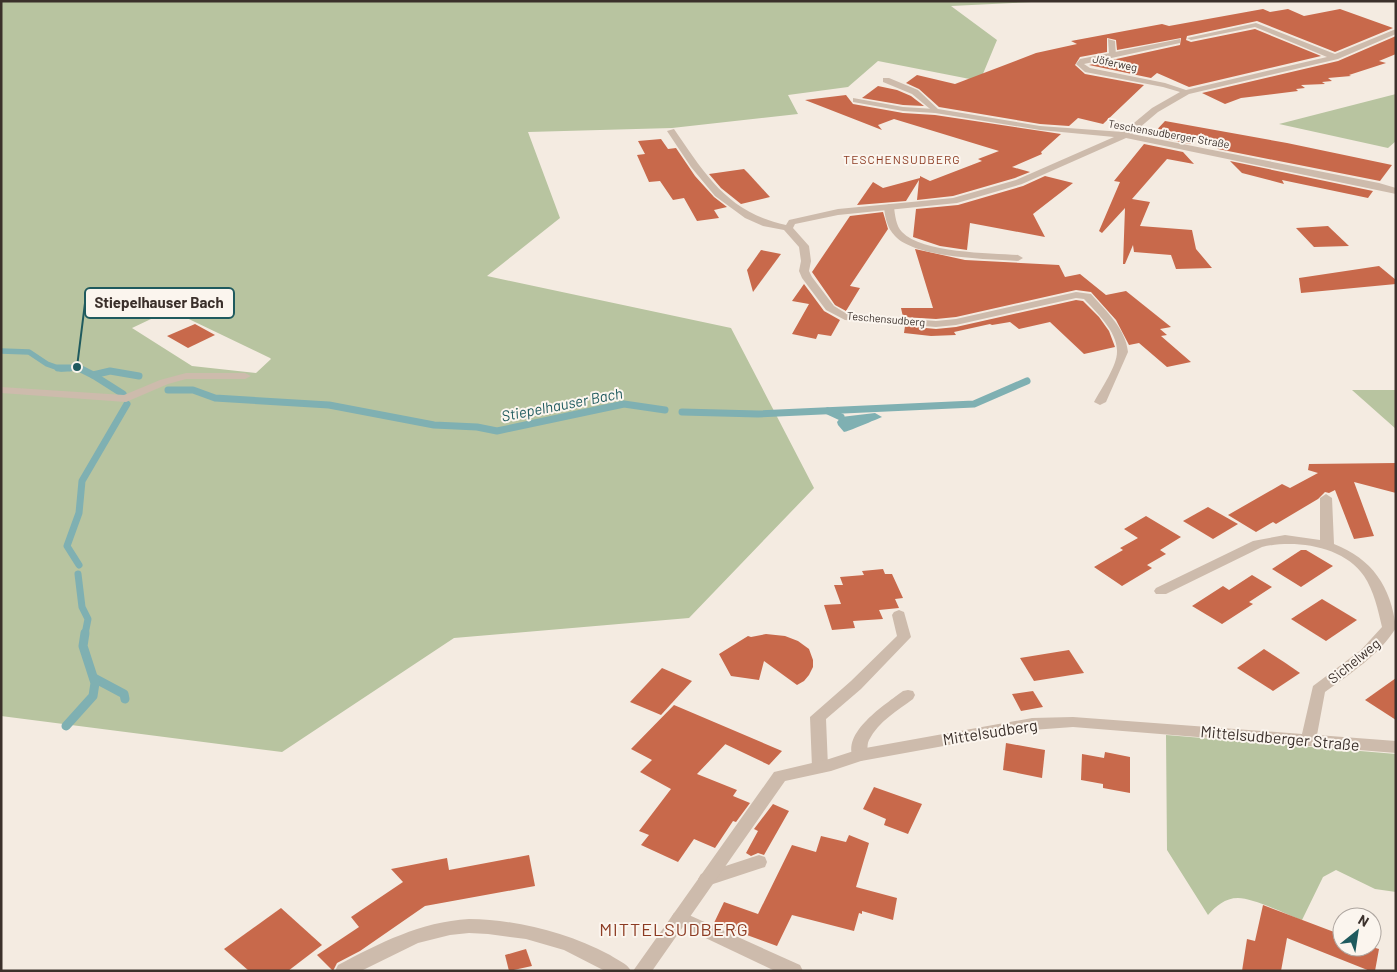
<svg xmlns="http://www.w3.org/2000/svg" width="1397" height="972" font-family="Barlow,sans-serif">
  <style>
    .green { fill: #b8c4a0; fill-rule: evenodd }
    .water { fill: #7fb0b2 }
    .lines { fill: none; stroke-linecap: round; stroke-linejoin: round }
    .stream-far2 { stroke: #7fb0b2; stroke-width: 5.5 }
    .stream-far1 { stroke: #7fb0b2; stroke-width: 7 }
    .stream { stroke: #7fb0b2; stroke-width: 9 }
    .building { fill: #c8694b }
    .lane { fill: #cdbbac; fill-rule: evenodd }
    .street { fill: #cdbbac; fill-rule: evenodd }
    .labels { text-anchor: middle; stroke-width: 4; stroke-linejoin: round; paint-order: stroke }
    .far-street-label { font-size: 11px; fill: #3b302b; stroke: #fbf5ee }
    .far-neighbourhood-label { font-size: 12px; letter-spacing: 1px; fill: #8c3b22; stroke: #fbf5ee }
    .street-label { font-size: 14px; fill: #3b302b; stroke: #fbf5ee }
    .water-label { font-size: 15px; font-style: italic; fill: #1f5a5e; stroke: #fbf5ee }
    .near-street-label { font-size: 16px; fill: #3b302b; stroke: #fbf5ee }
    .near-neighbourhood-label { font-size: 18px; letter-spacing: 1px; fill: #8c3b22; stroke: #fbf5ee }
    .leader { fill: none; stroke: #1f5a5e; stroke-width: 2 }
    .callout-dot { fill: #1f5a5e; stroke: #fbf5ee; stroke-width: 2 }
    .callout { fill: #fbf5ee; stroke: #1f5a5e; stroke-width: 2 }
    .callout-label { font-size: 15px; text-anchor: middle; font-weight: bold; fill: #3b302b }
  </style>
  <rect width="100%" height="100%" fill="#f4ebe1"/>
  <!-- green -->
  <g class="green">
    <path d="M1,1H1052L951,6L997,40L980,81L878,61L848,87L788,95L798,114L672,128L528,132L560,218L487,276L731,328L814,488L689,618L454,638L282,752L1,716ZM170,310L270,358L271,359L256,373L192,366L132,328Z"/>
    <polygon points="1396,94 1396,141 1388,148 1279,124"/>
    <polygon points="1352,390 1396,390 1396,429"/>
    <path d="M1166,735L1396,754V892L1375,889L1336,870L1323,877L1302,920C1286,914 1253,898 1238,898C1225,898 1216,906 1208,915L1167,850Z"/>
  </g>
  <!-- water -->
  <path class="water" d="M875,413L882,417C877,419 847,432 844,432L838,425L837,422L841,417Z"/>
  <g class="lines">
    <!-- stream-far2 -->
    <polyline class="stream-far2" points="1,351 29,352 47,364 61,369 77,367 81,369"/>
    <!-- stream-far1 -->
    <g class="stream-far1">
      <polyline points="58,368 70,368"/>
      <polyline points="79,368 93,375 110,371 139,376"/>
      <polyline points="93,375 123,394"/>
      <polyline points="168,390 193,390 215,398 329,405 434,425 477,427 497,431 624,404 665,410"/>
      <polyline points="828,411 841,417"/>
      <polyline points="682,412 758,414 974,404 1027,381"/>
      <polyline points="79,565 67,546 79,513 82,481 127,404"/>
      <polyline points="78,574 82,607 88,619 85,634"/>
    </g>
    <!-- stream -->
    <g class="stream">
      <polyline points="94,678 124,694 125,699"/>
      <polyline points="66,726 93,696 95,683 83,646 85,633"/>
    </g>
  </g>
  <!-- building -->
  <g class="building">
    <polygon points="1263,9 1270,12 1288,9 1304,16 1340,9 1393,28 1335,52 1257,21 1187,36 1186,40 1191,42 1255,29 1321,56 1189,87 1157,73 1151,78 1089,65 1180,45 1181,38 1117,50 1116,40 1107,38 1107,52 1080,57 1075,65 1085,74 1144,85 1103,124 1078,118 1069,126 1040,124 939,107 919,89 906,83 917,75 955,84 1036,53 1077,44 1071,41 1162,24 1169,26"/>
    <polygon points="1396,36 1396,54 1379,61 1386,63 1349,75 1351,76 1328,78 1332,81 1322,82 1325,84 1301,85 1305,88 1296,89 1298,91 1241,98 1225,104 1202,93 1338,61"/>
    <polygon points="878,86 897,90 911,96 924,106 903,105 862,98"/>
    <polygon points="846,95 853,104 903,113 935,115 1061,134 1041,152 1042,154 1012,167 1030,172 1015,178 953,196 917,200 919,180 906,201 857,205 873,182 883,188 920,178 920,176 930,181 982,161 978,159 999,151 894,119 878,125 882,130 805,100"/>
    <polygon points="1165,121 1287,143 1392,165 1380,181 1218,149 1201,133 1190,144 1151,136"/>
    <polygon points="661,139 668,149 676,148 695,176 714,197 727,207 714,210 719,218 697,221 684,198 673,200 660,181 649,182 637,155 645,154 638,141"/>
    <polygon points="1144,144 1183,152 1194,164 1167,159 1132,199 1150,202 1140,226 1192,230 1196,249 1212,268 1176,269 1171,255 1134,252 1133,245 1125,264 1123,264 1125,208 1102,233 1099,231 1120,182 1114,181"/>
    <polygon points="1230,161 1373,191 1368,198 1282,180 1284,184 1242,173"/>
    <polygon points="744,169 748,173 770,197 741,204 721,188 709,174"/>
    <polygon points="1045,176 1073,183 1033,214 1045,237 970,223 967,250 940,246 913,237 916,209 958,205 1023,186"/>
    <polygon points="883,212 888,229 850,286 860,288 846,311 835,305 812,272 850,216"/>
    <polygon points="1328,226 1349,246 1314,247 1296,228"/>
    <polygon points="915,249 965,260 1059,265 1065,277 1080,274 1106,295 1126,291 1171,327 1160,329 1167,335 1161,336 1191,362 1167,367 1139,343 1129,345 1116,320 1091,292 1076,290 956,317 936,319 903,317 901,308 933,308"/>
    <polygon points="761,250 781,254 753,292 747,270"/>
    <polygon points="1379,266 1396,280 1396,284 1301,293 1299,278"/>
    <polygon points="804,284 824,311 840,320 831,336 818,334 816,339 792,334 809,304 792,301"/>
    <polygon points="1076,300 1083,301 1099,317 1109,331 1115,347 1084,354 1050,322 1019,329 1010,322 992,325 990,324 954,332 956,335 931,336 904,333 905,326 936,329 956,327"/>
    <polygon points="195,324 215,335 188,348 167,336"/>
    <polygon points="1396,463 1396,493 1354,482 1374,536 1354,539 1335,490 1329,493 1325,492 1318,499 1276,524 1273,522 1256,532 1228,515 1282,484 1290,488 1318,473 1308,470 1309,464"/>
    <polygon points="1208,507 1238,524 1213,539 1183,521"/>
    <polygon points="1146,516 1181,537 1160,550 1166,554 1147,565 1152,568 1122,586 1094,567 1123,550 1120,548 1138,538 1124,529"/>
    <polygon points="1301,550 1306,550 1333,566 1301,587 1272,569"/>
    <polygon points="883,569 885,574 892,574 903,598 895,599 899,608 879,610 883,619 853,621 855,628 832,630 824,605 841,604 834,585 843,585 840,577 864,575 862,571"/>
    <polygon points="1252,575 1272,587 1249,602 1253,604 1222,624 1192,606 1223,586 1229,590"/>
    <polygon points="1322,599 1357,620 1326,641 1291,619"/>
    <polygon points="766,634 785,636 798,641 809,649 813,660 813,667 809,675 804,681 797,685 764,661 759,680 731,676 719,654 748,636 751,637"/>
    <polygon points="1264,649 1284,662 1300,673 1273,691 1237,668"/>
    <polygon points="1069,650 1084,673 1034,681 1020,658"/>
    <polygon points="662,668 692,681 661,715 630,702"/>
    <polygon points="1396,678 1396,720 1365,700"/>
    <polygon points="1033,691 1043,707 1021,711 1012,694"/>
    <polygon points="674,705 782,751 769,765 725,744 734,735 697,774 737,790 733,796 750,803 736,822 733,821 715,848 694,839 678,862 641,845 649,835 639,831 671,789 640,772 652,760 631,749"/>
    <polygon points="1006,743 1045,750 1042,778 1003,770"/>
    <polygon points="1105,752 1130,757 1130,793 1103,788 1103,784 1081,780 1082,754 1104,758"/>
    <polygon points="874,787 922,804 908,834 884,825 886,819 863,809"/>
    <polygon points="773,804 789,811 764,855 758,853 751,856 746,853 758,831 754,829"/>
    <polygon points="849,835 869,843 856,887 897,898 893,920 862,911 862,914 859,913 854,931 792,915 777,946 714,923 724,902 758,914 792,845 816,852 821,836 846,842"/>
    <polygon points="529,855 535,886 425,906 360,951 337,963 333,971 317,955 359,927 351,917 403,882 391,869 447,858 449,870"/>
    <polygon points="1263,905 1342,935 1342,947 1372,947 1379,949 1375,971 1370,971 1287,938 1281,971 1242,971 1247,939 1255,941"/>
    <polygon points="281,908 322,945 288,971 249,971 224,949"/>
    <polygon points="526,949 532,966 509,971 505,955"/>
  </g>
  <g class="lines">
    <!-- lane -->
    <g class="lane">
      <polygon points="1108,39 1115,41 1116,56 1109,54"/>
      <polygon points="853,98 903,107 935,109 939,111 935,113 903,111 853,102"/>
      <path d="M889,204L894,207C895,215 896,226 902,232C922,253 989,253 1018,255L1023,258L1018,261C988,259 915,258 895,236C887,228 885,217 884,207Z"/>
      <polygon points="186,373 245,373 251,376 245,379 186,379 168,384 126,402 1,393 1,387 124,395 160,380"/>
      <polygon points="899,610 904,612 911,637 861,689 826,719 828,767 826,771 820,773 814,771 812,767 810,717 851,681 897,636 892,615 894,612"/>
      <path d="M908,690L913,691L915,695L913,699C897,711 879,721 869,740C866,746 869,753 866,759L860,761L854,759C840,733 886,704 903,691Z"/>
      <polygon points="759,855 765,857 767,862 765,867 707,886 701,884 698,879 701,874"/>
      <polygon points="680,911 800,965 803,971 775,971 674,923 671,918 674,913"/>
    </g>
    <!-- street -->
    <g class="street">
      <path d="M1256,23L1335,54L1396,29V34L1338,59L1189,94L1158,112L1132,134L1379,183L1396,188V194L1126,138L1022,184L957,203L838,215L795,224L793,228L809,246L811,261L809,271L812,277L834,306L847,314L936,321L956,319L1076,292L1091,294C1106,311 1126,329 1128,352L1106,402L1100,405L1094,402C1101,389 1117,366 1117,352C1118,332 1096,312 1084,299L1076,298L956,325L936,327L845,320L826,310L802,278L799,271L801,261L799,247L784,230L763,226L745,218L715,196L691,167L667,131L674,129C705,174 728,213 786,225L789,220L838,209L953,198L1016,180L1114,137L1040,130L935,113L912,94L883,82V78H889L918,90L938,109L1040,126L1123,132L1152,108L1180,92L1163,87L1085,72L1076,64L1080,59L1180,39V43L1084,64L1090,68L1165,83L1186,90L1327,57L1255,27L1191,40L1187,38Z"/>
      <path d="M1326,494L1332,498L1334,544C1372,559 1391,586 1396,628C1378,656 1351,673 1325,692L1317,735L1396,741V753L1073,727L1032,730L861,761L831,771L785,781L652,971H633L774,772L829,759L860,749L1032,718L1073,717L1302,734L1313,686L1361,650L1382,627C1378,610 1374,591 1364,576C1344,546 1295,539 1262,547L1166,594H1156L1154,591L1156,588L1253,541L1285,535L1320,540V498Z"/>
      <path d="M469,919C519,920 565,932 610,955C617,960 627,963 631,971H605L564,950L526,939L488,934L469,933L450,935L418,943L361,971H335L338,965C380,943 420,922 469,919Z"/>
    </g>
  </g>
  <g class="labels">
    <!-- far-street labels -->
    <g class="far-street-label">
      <text transform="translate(1115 63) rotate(12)" y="4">Jöferweg</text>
      <text transform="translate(1169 134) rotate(10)" y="4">Teschensudberger Straße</text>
      <text transform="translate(886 319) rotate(5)" y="4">Teschensudberg</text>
    </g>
    <!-- far-neighbourhood labels -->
    <g class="far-neighbourhood-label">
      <text x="902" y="164">TESCHENSUDBERG</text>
    </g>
    <!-- street labels -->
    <g class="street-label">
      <text transform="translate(1354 661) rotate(-39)" y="5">Sichelweg</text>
    </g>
    <!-- water labels -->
    <g class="water-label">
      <text transform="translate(562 405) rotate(-11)" y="5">Stiepelhauser Bach</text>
    </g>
    <!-- near-street labels -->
    <g class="near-street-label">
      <text transform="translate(990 732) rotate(-9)" y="6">Mittelsudberg</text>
      <text transform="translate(1280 738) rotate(5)" y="6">Mittelsudberger Straße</text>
    </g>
    <!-- near-neighbourhood labels -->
    <g class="near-neighbourhood-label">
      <text x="674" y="936">MITTELSUDBERG</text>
    </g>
  </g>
  <!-- callouts -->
  <path class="leader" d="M77 367L85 303"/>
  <circle class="callout-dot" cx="77" cy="367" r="5"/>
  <rect class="callout" x="85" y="288" width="149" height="30" rx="5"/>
  <g class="callout-label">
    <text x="159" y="308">Stiepelhauser Bach</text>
  </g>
  <!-- border -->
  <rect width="1397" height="972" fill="none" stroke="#3b302b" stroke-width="5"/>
  <!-- north arrow -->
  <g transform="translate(1357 932) rotate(30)"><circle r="24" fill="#fbf5ee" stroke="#aea6a0"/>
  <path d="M0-4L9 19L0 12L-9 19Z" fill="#1f5a5e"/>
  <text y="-8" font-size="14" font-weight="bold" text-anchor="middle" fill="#3b302b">N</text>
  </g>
</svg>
